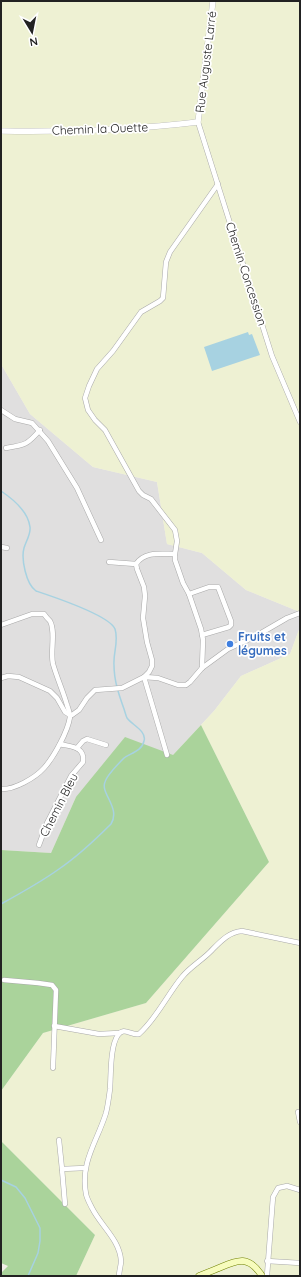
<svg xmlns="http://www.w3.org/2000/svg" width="301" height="1277" font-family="Quicksand,sans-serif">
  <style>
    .residential { fill: #e0dfdf }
    .farmland { fill: #eef1d3 }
    .forest { fill: #aad39b }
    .water { fill: #a7d2e1 }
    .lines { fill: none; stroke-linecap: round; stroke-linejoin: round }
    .stream { stroke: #a7d2e1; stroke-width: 1.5 }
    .minor-casing { stroke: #a9a9a9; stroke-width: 5.5 }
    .tertiary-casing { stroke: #a9a9a9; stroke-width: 6 }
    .secondary-casing { stroke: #6f8100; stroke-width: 7 }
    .minor { stroke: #fff; stroke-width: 4.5 }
    .tertiary { stroke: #fff; stroke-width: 5.5 }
    .secondary { stroke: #f7fcbc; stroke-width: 6 }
    .shop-dot { fill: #3f7fe0; stroke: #fff; stroke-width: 1.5 }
    .labels { text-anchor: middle; stroke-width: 3.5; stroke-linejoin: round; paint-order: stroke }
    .street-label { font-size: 12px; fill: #222; stroke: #fff }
    .shop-label { font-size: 12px; font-weight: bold; fill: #366cbe; stroke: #fff; text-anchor: start }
  </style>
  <rect width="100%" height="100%" fill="#f2efe8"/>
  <!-- residential -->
  <polygon class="residential" points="1,364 30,414 93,467 157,482 167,544 202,553 246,590 300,612 300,627 290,654 241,676 214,711 173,755 76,797 51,853 1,850"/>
  <!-- farmland -->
  <g class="farmland">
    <polygon points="1,1 300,1 300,612 246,590 202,553 167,544 157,482 93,467 30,414 1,364"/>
    <polygon points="300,627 300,1276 76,1276 95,1235 1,1141 1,1091 43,1033 146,1003 269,862 201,725 214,711 241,676 290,654"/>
  </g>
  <!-- forest -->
  <g class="forest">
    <polygon points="201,725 269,862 146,1003 43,1033 1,1091 1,850 51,853 76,797 125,737 173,755"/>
    <polygon points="1,1141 95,1235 76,1276 1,1276 1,1273 8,1266 1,1263"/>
  </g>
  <!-- water -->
  <polygon class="water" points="248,332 249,335 252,334 260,355 212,371 204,347"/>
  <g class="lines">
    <!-- stream -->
    <g class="stream">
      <path d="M1,491C13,499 28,511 30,527C31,534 26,541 24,548C21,559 26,584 36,591C51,596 109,615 115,629C119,641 113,653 114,665C114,681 119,695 124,709C125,712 126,716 127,718C132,725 147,731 144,741C142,751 131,753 124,758C119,763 107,775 105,782C100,793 121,808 111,824C95,840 78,856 59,869C41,882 21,893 1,904"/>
      <polyline points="1,1180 16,1187 25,1198 40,1228 40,1241 38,1253 28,1276"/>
    </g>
    <!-- minor casing -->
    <g class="minor-casing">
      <g id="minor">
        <polyline points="198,122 272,356 300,422"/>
        <polyline points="1,410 15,419 32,423 48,441 77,488 101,540"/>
        <path d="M6,448C25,445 27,445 40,430"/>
        <polyline points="1,547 7,548"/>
        <polyline points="109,562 136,564"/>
        <polyline points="189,594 209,587 218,587 231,621 231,625 229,627 202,635"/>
        <path d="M1,625L32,614H44C46,617 48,619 50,621C56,632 50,652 53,664C57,678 63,691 67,705C68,708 70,713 70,717C68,731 54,757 44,768C35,778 14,790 1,789"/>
        <polyline points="202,668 203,640 201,629 189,594 183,583 175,560 175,554 177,541 175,530 151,499 143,495 139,491 105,430 95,420 88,410 85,398 89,386 97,369 113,351 141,312 160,301 163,298 166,262 170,252 218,184"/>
        <polyline points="1,678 8,676 19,677 50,691 57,698 65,712 70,715 72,715 79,710 87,698 95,690 122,688 144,677 158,678 178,685 186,685 190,682 202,668 228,649 256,636 287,618 300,613"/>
        <polyline points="77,748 83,741 87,739 106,745"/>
        <path d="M167,755L144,677L149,672L152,666V660L147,642L143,618L145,596L144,587L137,569L136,564C145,551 161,554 175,554"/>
        <path d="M39,845L47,823L71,776L83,762C85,746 71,747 60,744"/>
        <polyline points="4,980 38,983 52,985 56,990 53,1068"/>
        <polyline points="54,1026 99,1034 119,1033"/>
        <polyline points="300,1112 298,1112 300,1122"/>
        <polyline points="59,1140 62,1169 65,1204"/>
        <polyline points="62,1169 85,1168"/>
        <polyline points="267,1261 300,1263"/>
        <path d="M119,1276C119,1271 121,1266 121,1261C120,1240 101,1226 92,1208C90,1204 87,1199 86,1194C80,1162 97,1142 106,1113C108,1105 109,1097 110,1089C111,1075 110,1046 118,1035C124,1026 131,1036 139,1034C157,1018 167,995 182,977C190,967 201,961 210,952C219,943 228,932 242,931L300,943"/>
        <polyline points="267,1276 273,1197 278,1188 287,1186 300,1190"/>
      </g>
    </g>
    <!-- tertiary casing -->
    <g class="tertiary-casing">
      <path id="tertiary" d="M1,131C67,132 133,130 198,122L213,1"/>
    </g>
    <!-- secondary casing -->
    <g class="secondary-casing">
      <path id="secondary" d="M199,1276C204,1274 209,1272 214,1270C234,1262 247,1252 262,1276"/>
    </g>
    <!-- minor -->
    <use href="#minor" class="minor"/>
    <!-- tertiary -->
    <use href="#tertiary" class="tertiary"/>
    <!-- secondary -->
    <use href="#secondary" class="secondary"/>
  </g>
  <!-- markers -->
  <circle class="shop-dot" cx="230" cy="644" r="4"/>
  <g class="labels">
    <!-- street labels -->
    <g class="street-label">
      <text transform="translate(206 62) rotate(-83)" y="4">Rue Auguste Larré</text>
      <text transform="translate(100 129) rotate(-2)" y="4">Chemin la Ouette</text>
      <text transform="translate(246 274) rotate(72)" y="4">Chemin Concession</text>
      <text transform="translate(59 805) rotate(-63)" y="4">Chemin Bleu</text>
    </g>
    <!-- shop labels -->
    <g class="shop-label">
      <text x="238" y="641">Fruits et<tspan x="238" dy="14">légumes</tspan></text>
    </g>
  </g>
  <!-- border -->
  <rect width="301" height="1277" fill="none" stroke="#222222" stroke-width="4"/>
  <!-- north arrow -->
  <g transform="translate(32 32) rotate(170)" stroke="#ffffff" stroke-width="3" paint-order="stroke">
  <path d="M0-3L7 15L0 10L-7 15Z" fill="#222222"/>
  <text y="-6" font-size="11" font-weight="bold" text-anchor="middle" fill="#222222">N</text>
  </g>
</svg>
